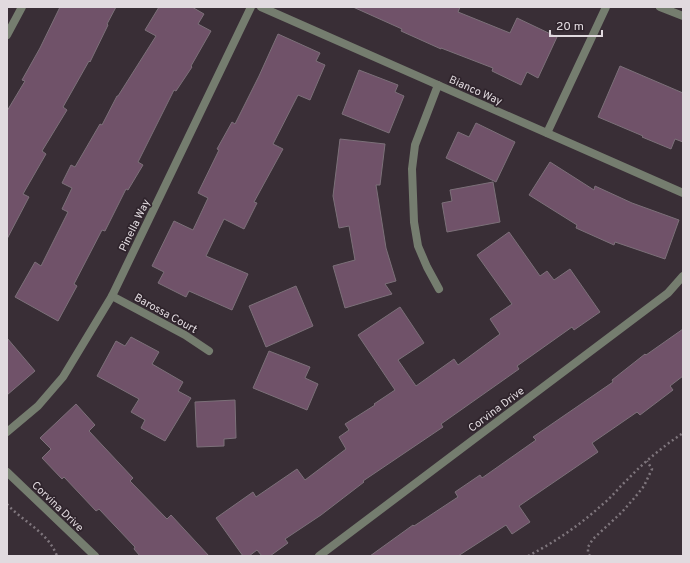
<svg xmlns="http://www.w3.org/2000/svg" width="690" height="563" font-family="Overpass,sans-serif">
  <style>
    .building { fill: #705269; stroke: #7c7079 }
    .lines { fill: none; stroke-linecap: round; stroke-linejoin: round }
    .path { stroke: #7f767d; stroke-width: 2.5; stroke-dasharray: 2 3; stroke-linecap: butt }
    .minor { stroke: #757d6f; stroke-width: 8 }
    .tertiary { stroke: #757d6f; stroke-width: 8 }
    .labels { text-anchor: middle; stroke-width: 3.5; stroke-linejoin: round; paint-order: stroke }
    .street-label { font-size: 11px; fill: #e1dadf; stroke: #2f242c }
  </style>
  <rect width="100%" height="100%" fill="#392e36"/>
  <!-- building -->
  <g class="building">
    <polygon points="60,7 116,7 107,24 108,25 90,62 89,61 63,107 67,110 42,151 46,154 23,194 29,197 7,239 7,111 25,81 22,80 40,48"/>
    <polygon points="159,7 192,7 204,14 198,24 211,31 191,66 192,67 176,91 174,90 138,162 143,165 128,190 126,189 105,231 102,230 74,284 77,286 58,321 15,297 35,262 41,266 68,212 62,209 72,188 62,183 71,165 75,167 100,124 102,125 117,96 118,96 156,36 145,30"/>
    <polygon points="353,7 460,7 458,12 510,33 517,18 557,37 538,78 527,72 521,85 492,71 493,68 441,48 441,49 401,31 402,29"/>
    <polygon points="278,34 320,53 316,61 325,65 310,100 298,95 273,144 283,149 254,202 257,203 244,229 224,219 206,256 248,274 232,310 189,291 186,297 158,283 164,272 152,266 174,221 193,230 208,198 198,193 219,150 217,149 232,122 235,124 259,76"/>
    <polygon points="620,66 683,93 683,142 675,139 671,149 642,137 643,136 598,117"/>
    <polygon points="359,70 398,85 395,92 404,96 389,133 342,114"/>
    <polygon points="476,123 515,142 496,182 446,158 458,132 469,137"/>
    <polygon points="340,139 385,144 380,185 376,185 386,248 396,281 385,284 392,294 345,308 333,266 355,260 349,226 339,228 333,196"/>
    <polygon points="550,162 594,190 595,186 632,203 679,220 665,259 615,242 614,245 576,228 577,225 529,195"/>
    <polygon points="493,182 500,222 447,232 442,203 452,201 450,190"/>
    <polygon points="509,232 540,276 547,271 554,280 570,269 600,312 574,330 572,327 517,366 519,369 441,424 443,427 363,481 364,482 321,515 285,539 288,543 270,556 262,556 257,550 249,556 243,556 216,518 253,492 256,497 297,469 305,480 346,449 339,437 349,430 345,424 375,405 374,404 395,390 358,335 400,307 424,343 398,360 416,386 454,359 458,365 500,334 490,319 512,304 477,255"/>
    <polygon points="296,286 313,326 266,347 249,306"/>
    <polygon points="683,329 683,376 670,386 673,390 640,415 637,412 592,443 598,452 519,506 530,522 512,534 506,525 458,556 370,556 413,525 414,526 458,497 455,492 480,475 482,478 536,440 533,437 613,382 612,380 645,354 646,355"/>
    <polygon points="131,337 159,352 152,364 183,382 178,391 191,398 165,441 141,428 145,420 131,412 139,399 97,376 116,341 125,346"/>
    <polygon points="7,338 35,371 7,395"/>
    <polygon points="269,351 310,367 305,378 318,384 307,410 253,388"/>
    <polygon points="235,400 236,438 224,439 224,446 197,447 195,402"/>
    <polygon points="76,404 95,425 89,431 133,478 130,481 167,519 171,515 209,556 140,556 134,549 135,547 99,509 96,511 64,477 62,479 42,458 51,449 40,438"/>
  </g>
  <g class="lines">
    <!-- path -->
    <g class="path">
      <path d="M7,504C23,522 48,532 57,556"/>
      <path d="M528,556C555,542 580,525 603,504C613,496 620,486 629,478C645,461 664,446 683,433"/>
      <polyline points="590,556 588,553 588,547 593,539 622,512 636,496 644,486 652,469 647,461"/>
    </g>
    <!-- minor -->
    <g class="minor">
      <polyline points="261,7 683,193"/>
      <polyline points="7,35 22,7"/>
      <polyline points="438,85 415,145 412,169 414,222 418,246 427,267 439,289"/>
      <polyline points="547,133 606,7"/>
      <polyline points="112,296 185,335 209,351"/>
      <polyline points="7,432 38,406 63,377 112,296 251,7"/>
      <polyline points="7,472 95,556"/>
      <polyline points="319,556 668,293 683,276"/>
    </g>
    <!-- tertiary -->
    <polyline class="tertiary" points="660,7 683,16"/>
  </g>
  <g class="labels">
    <!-- street labels -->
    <g class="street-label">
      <text transform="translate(476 90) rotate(24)" y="4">Bianco Way</text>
      <text transform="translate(134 225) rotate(-64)" y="4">Pinella Way</text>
      <text transform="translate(166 313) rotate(29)" y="4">Barossa Court</text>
      <text transform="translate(496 409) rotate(-37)" y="4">Corvina Drive</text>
      <text transform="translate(58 506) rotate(44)" y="4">Corvina Drive</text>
    </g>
  </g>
  <!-- border -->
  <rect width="690" height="563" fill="none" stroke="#e1dadf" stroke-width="16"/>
  <!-- scale -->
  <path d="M550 30v6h52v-6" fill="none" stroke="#e1dadf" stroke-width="2"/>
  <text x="556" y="30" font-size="12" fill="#e1dadf" stroke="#2f242c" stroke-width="3" paint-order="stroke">20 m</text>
</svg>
